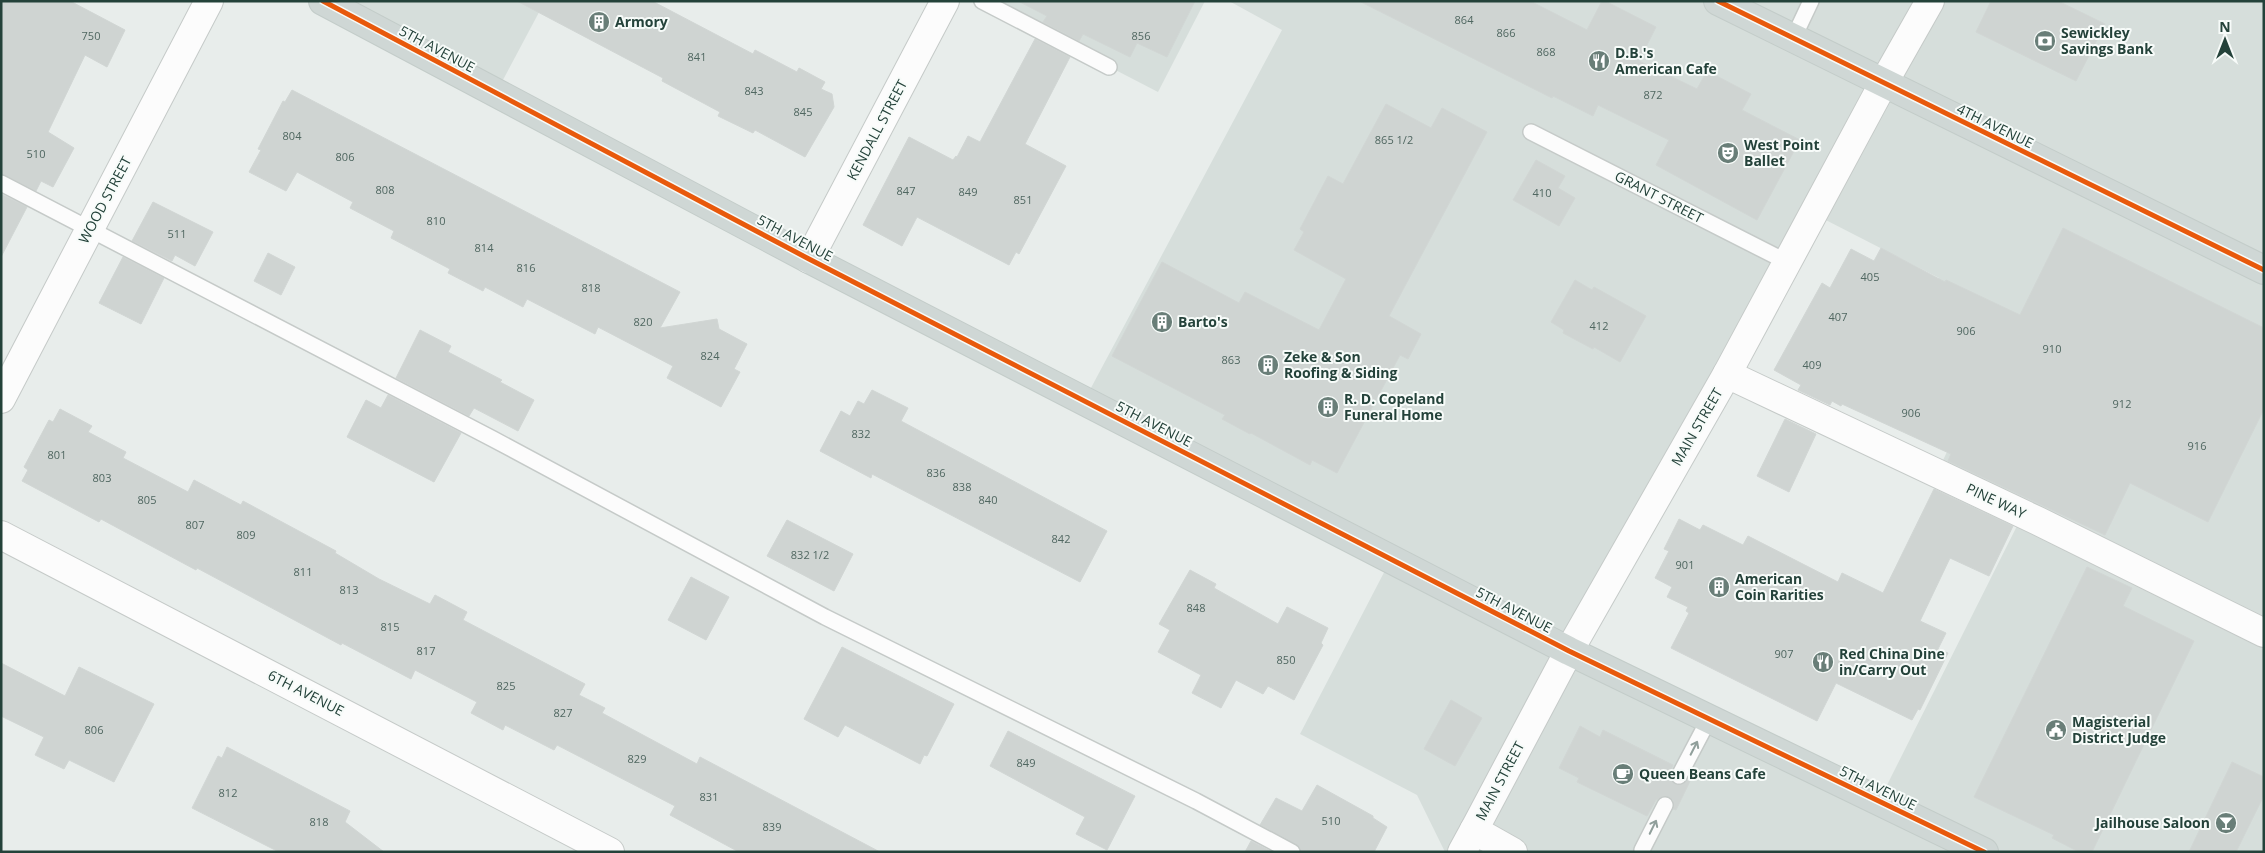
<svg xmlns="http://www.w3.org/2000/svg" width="2265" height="853" font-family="'Open Sans',sans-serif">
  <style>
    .built { fill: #d6dedb; fill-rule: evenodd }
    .building { fill: #cfd4d2; stroke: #d1d6d4 }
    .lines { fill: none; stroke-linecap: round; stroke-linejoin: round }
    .service-casing { stroke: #c5cac8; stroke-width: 18 }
    .minor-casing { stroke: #c5cac8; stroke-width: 30 }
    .tertiary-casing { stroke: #c5cac8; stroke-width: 30 }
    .primary-casing { stroke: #c3ccc9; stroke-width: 30 }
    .service { stroke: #fcfcfc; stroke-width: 15 }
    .minor { stroke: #fcfcfc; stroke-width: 28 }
    .tertiary { stroke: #fcfcfc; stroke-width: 28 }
    .primary { stroke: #cfd7d5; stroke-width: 28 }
    .cycleway-casing { stroke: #f7fbf9; stroke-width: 8 }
    .cycleway { stroke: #e8590c; stroke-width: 5 }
    .oneway { stroke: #909f9b }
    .labels { text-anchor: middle; stroke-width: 4; stroke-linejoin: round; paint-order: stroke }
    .number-label { font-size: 11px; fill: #506761 }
    .poi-label { font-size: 14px; font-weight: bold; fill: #24423a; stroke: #f7fbf9; text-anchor: start }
    .street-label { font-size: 14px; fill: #24423a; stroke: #f7fbf9 }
  </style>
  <rect width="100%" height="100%" fill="#e8edeb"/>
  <!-- built -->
  <g class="built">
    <polygon points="323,1 545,1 496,93"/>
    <polygon points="982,1 1205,1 1158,92"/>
    <path d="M1229,1H2264V852H1513L1475,830L1462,852H1445L1417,795L1300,734L1391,559L1084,401L1282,30ZM1814,214L1939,278L1905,347L1979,384L1937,473L2023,514L1879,801L1569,651Z"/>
  </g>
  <!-- building -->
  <g class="building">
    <polygon points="1,1 70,1 125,30 107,67 85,55 48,132 74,148 53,187 41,181 36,191 1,174"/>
    <polygon points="517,1 652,1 753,54 755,50 797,72 799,68 825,82 821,89 832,94 834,107 805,157 755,130 753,133 718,116 720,112 662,81 663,78"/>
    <polygon points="1018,1 1195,1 1167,57 1137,43 1130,57 1083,34 1079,41 1043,22 1047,16"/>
    <polygon points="1359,1 1530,1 1587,30 1602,1 1605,1 1656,27 1639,61 1697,89 1707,71 1751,94 1742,110 1800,140 1757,220 1656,165 1669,140 1598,105 1593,116 1553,96 1552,98"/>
    <polygon points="1991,1 2058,1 2105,24 2076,81 1976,32"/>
    <polygon points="1035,39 1070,57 1025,144 1066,166 1019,254 1016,252 1009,265 917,217 902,246 863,225 909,137 953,160 956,156 957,157 968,136 980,142"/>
    <polygon points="292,90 680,292 660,328 717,319 719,329 747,344 734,369 740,372 721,407 667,378 673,366 598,327 595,334 527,299 523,307 485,287 483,291 448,273 450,269 391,238 394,231 350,208 353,202 297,172 286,191 249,172 261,150 258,149 283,101 285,102"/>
    <polygon points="1386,104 1431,128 1442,108 1487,132 1389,316 1421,334 1408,359 1400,355 1337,473 1312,460 1310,465 1251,433 1250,434 1222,419 1225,415 1112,356 1162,262 1239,303 1245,292 1319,330 1346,279 1294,250 1304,232 1300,229 1328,176 1343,184"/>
    <polygon points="1536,160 1565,176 1558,188 1575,198 1559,226 1513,200"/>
    <polygon points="1,194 27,207 1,257"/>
    <polygon points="153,202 213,232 195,266 175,255 172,261 132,241"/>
    <polygon points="2063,228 2264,328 2264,409 2208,522 2130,483 2105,535 1948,461 1951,454 1842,404 1841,406 1832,401 1830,405 1798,390 1801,385 1774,370 1822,283 1830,288 1851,249 1874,261 1881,248 1945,282 1946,280 2020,315"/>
    <polygon points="268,253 295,267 281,295 254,281"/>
    <polygon points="123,257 164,278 141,324 99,303"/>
    <polygon points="1575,280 1592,290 1594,287 1646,316 1620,362 1594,347 1593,349 1563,333 1564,330 1551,322"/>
    <polygon points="420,330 451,346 448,352 502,380 500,382 534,400 518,431 474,408 469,416 396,378"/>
    <polygon points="872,390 908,408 901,421 1107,531 1080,582 872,474 871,478 820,451 841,411 850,416 858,401 864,404"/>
    <polygon points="388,395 461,433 434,482 347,437 366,400 381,408"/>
    <polygon points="60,409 92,426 88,432 126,452 123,458 188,492 194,480 241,505 243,501 336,551 335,553 379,579 430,604 435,595 467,612 463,620 585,684 579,695 605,708 602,713 697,764 700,757 880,852 739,852 670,815 675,806 557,745 554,750 505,725 503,730 471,713 477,702 415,670 411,679 342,643 341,645 197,568 196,570 101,519 99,522 22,481 28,470 24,467 49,420 53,422"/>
    <polygon points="1785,419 1816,434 1789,492 1757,476"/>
    <polygon points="1934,489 2013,526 1989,576 1950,558 1920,621 1946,633 1938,649 1948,653 1920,710 1918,709 1912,720 1836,683 1817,721 1671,648 1689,613 1686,611 1688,607 1667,597 1672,587 1655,578 1669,551 1664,549 1679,519 1700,530 1703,525 1743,545 1748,536 1838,582 1842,573 1883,593"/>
    <polygon points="787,520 853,554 834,591 767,556"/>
    <polygon points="2087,567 2132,588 2123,606 2194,641 2092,852 2079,852 2052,838 2054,835 1974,797"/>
    <polygon points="1190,570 1216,584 1214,588 1278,624 1287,607 1328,628 1321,643 1323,645 1294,700 1268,686 1263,694 1236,680 1221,708 1192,693 1201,675 1158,652 1170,630 1159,624"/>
    <polygon points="691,577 729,597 706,640 668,620"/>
    <polygon points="842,647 954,704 927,756 924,755 920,764 845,725 838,737 804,719"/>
    <polygon points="1,663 65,696 79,667 154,704 114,782 69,760 64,769 35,755 44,737 1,716"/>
    <polygon points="1451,700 1482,718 1455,766 1424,749"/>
    <polygon points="1580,726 1600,737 1603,730 1673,765 1670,772 1671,781 1679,785 1688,780 1690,781 1676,810 1673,809 1673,800 1664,796 1656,800 1647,816 1577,782 1579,778 1559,768"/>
    <polygon points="1008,731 1135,796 1107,850 1076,834 1085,817 990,766"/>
    <polygon points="227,747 350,811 345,822 384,852 279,852 192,808 218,756 222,758"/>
    <polygon points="2232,762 2264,777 2264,795 2236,852 2189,852"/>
    <polygon points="1317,785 1373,816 1373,818 1387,827 1374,852 1301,852 1296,844 1260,825 1276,798 1302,811"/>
    <polygon points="1251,841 1272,852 1245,852"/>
  </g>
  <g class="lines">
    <!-- service casing -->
    <g class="service-casing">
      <g id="service">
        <polyline points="982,1 1109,67"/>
        <polyline points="1793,39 1811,1"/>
        <polyline points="1531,132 1787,262"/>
        <polyline points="1,183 493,439 825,617 1196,801 1292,852"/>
        <polyline points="1679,776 1709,719"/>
        <polyline points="1642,850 1665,805"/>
      </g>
    </g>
    <!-- minor casing -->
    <g class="minor-casing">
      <g id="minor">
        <polyline points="1883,84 1930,1"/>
        <polyline points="809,259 945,1"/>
        <polyline points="1727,374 2038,521 2264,633"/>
        <polyline points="1,399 209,1"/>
        <polyline points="1,535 610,852"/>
        <polyline points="1462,852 1474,830"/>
      </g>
    </g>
    <!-- tertiary casing -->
    <g class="tertiary-casing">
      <polyline id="tertiary" points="1513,852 1474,830 1569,651 1727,374 1883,84"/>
    </g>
    <!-- primary casing -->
    <g class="primary-casing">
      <g id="primary">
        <polyline points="323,1 809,259 1569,651 1984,852"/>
        <polyline points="1718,1 2264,270"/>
      </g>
    </g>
    <!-- service -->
    <use href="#service" class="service"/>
    <!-- minor -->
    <use href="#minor" class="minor"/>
    <!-- tertiary -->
    <use href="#tertiary" class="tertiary"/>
    <!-- primary -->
    <use href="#primary" class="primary"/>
    <!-- cycleway casing -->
    <g class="cycleway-casing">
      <g id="cycleway">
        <polyline points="323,1 809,259 1569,651 1984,852"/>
        <polyline points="1718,1 2264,270"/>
      </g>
    </g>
    <!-- cycleway -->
    <use href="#cycleway" class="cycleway"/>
  </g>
  <!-- one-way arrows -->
  <defs><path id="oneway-shaft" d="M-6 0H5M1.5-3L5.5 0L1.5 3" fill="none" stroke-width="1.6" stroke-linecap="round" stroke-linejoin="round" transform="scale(1.25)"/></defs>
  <g class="oneway">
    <use href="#oneway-shaft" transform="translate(1694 748) rotate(-63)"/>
    <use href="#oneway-shaft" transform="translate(1653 827) rotate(-64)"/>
  </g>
  <!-- icons -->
  <defs>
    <g id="building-disc" transform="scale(1.125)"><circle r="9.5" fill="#697e78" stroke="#f7fbf9"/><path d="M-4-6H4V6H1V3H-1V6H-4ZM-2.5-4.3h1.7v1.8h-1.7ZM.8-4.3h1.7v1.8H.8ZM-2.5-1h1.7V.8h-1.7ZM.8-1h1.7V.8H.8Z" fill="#fff"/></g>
    <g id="bank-disc" transform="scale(1.125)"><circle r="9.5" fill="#697e78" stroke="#f7fbf9"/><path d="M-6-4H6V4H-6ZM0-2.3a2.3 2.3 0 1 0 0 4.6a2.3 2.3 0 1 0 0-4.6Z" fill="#fff"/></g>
    <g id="restaurant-disc" transform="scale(1.125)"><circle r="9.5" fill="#697e78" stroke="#f7fbf9"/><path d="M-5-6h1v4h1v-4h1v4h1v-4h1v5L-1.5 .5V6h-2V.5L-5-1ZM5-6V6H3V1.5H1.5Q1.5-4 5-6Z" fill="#fff"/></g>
    <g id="theatre-disc" transform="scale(1.125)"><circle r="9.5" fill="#697e78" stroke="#f7fbf9"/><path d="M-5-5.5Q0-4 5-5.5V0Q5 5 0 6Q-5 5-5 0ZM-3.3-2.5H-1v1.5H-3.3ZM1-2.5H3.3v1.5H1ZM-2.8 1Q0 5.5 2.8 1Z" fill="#fff"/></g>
    <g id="civic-disc" transform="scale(1.125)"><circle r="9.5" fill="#697e78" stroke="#f7fbf9"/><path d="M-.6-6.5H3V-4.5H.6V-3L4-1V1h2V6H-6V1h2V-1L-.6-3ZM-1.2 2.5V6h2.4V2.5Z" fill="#fff"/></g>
    <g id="cafe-disc" transform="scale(1.125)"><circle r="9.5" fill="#697e78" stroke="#f7fbf9"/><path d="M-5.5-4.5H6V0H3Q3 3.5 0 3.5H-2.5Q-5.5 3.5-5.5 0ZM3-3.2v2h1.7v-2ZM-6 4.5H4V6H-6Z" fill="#fff"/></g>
    <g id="bar-disc" transform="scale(1.125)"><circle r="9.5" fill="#697e78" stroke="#f7fbf9"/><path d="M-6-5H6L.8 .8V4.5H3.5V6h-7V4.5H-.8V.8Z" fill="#fff"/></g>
  </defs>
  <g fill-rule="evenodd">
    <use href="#building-disc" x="599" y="22"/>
    <use href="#bank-disc" x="2045" y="41"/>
    <use href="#restaurant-disc" x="1599" y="61"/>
    <use href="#theatre-disc" x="1728" y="153"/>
    <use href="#building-disc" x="1162" y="322"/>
    <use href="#building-disc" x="1268" y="365"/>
    <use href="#building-disc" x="1328" y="407"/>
    <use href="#building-disc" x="1719" y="587"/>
    <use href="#restaurant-disc" x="1823" y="662"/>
    <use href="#civic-disc" x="2056" y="730"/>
    <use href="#cafe-disc" x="1623" y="774"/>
    <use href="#bar-disc" x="2226" y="823"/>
  </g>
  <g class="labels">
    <!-- number labels -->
    <g class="number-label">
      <text x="1464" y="24">864</text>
      <text x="1506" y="37">866</text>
      <text x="91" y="40">750</text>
      <text x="1141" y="40">856</text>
      <text x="1546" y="56">868</text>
      <text x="697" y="61">841</text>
      <text x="754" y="95">843</text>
      <text x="1653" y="99">872</text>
      <text x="803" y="116">845</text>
      <text x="292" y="140">804</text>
      <text x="1394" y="144">865 1/2</text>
      <text x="36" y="158">510</text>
      <text x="345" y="161">806</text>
      <text x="385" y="194">808</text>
      <text x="906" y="195">847</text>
      <text x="968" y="196">849</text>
      <text x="1542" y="197">410</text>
      <text x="1023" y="204">851</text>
      <text x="436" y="225">810</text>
      <text x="177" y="238">511</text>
      <text x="484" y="252">814</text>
      <text x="526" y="272">816</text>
      <text x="1870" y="281">405</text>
      <text x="591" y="292">818</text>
      <text x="1838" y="321">407</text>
      <text x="643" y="326">820</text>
      <text x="1599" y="330">412</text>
      <text x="1966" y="335">906</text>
      <text x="2052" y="353">910</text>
      <text x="710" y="360">824</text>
      <text x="1231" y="364">863</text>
      <text x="1812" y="369">409</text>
      <text x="2122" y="408">912</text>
      <text x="1911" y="417">906</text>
      <text x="861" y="438">832</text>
      <text x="2197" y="450">916</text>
      <text x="57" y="459">801</text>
      <text x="936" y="477">836</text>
      <text x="102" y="482">803</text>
      <text x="962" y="491">838</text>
      <text x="147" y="504">805</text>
      <text x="988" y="504">840</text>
      <text x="195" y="529">807</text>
      <text x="246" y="539">809</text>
      <text x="1061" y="543">842</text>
      <text x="810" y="559">832 1/2</text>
      <text x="1685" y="569">901</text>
      <text x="303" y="576">811</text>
      <text x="349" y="594">813</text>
      <text x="1196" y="612">848</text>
      <text x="390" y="631">815</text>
      <text x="426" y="655">817</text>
      <text x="1784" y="658">907</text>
      <text x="1286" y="664">850</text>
      <text x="506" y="690">825</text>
      <text x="563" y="717">827</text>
      <text x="94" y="734">806</text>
      <text x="637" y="763">829</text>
      <text x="1026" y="767">849</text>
      <text x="228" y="797">812</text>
      <text x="709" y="801">831</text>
      <text x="1331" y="825">510</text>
      <text x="319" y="826">818</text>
      <text x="772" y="831">839</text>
    </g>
    <!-- poi labels -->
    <g class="poi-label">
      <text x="615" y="27">Armory</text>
      <text x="2061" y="38">Sewickley<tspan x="2061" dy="16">Savings Bank</tspan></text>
      <text x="1615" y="58">D.B.'s<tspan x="1615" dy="16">American Cafe</tspan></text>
      <text x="1744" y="150">West Point<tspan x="1744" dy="16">Ballet</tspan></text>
      <text x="1178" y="327">Barto's</text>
      <text x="1284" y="362">Zeke &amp; Son<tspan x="1284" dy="16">Roofing &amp; Siding</tspan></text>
      <text x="1344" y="404">R. D. Copeland<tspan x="1344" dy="16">Funeral Home</tspan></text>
      <text x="1735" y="584">American<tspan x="1735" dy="16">Coin Rarities</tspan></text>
      <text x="1839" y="659">Red China Dine<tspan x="1839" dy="16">in/Carry Out</tspan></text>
      <text x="2072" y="727">Magisterial<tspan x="2072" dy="16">District Judge</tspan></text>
      <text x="1639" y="779">Queen Beans Cafe</text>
      <text x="2210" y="828" text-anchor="end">Jailhouse Saloon</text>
    </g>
    <!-- street labels -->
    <g class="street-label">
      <text transform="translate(437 49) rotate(28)" y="5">5TH AVENUE</text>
      <text transform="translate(1995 126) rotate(26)" y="5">4TH AVENUE</text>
      <text transform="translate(877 130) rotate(-62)" y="5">KENDALL STREET</text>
      <text transform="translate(1659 197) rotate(27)" y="5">GRANT STREET</text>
      <text transform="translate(105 200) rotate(-62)" y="5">WOOD STREET</text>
      <text transform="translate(795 238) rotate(28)" y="5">5TH AVENUE</text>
      <text transform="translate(1154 424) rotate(27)" y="5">5TH AVENUE</text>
      <text transform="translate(1697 427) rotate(-60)" y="5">MAIN STREET</text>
      <text transform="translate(1996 501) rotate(25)" y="5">PINE WAY</text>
      <text transform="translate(1514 610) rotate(27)" y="5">5TH AVENUE</text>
      <text transform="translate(306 693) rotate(27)" y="5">6TH AVENUE</text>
      <text transform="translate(1500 781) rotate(-62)" y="5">MAIN STREET</text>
      <text transform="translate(1878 788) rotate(26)" y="5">5TH AVENUE</text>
    </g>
  </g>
  <!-- border -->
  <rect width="2265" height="853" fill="none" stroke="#24423a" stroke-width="5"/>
  <!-- north arrow -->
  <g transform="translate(2225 40)" stroke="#f7fbf9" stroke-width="4" paint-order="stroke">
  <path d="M0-4L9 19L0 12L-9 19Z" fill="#24423a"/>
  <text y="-8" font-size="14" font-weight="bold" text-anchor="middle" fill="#24423a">N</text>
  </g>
</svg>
